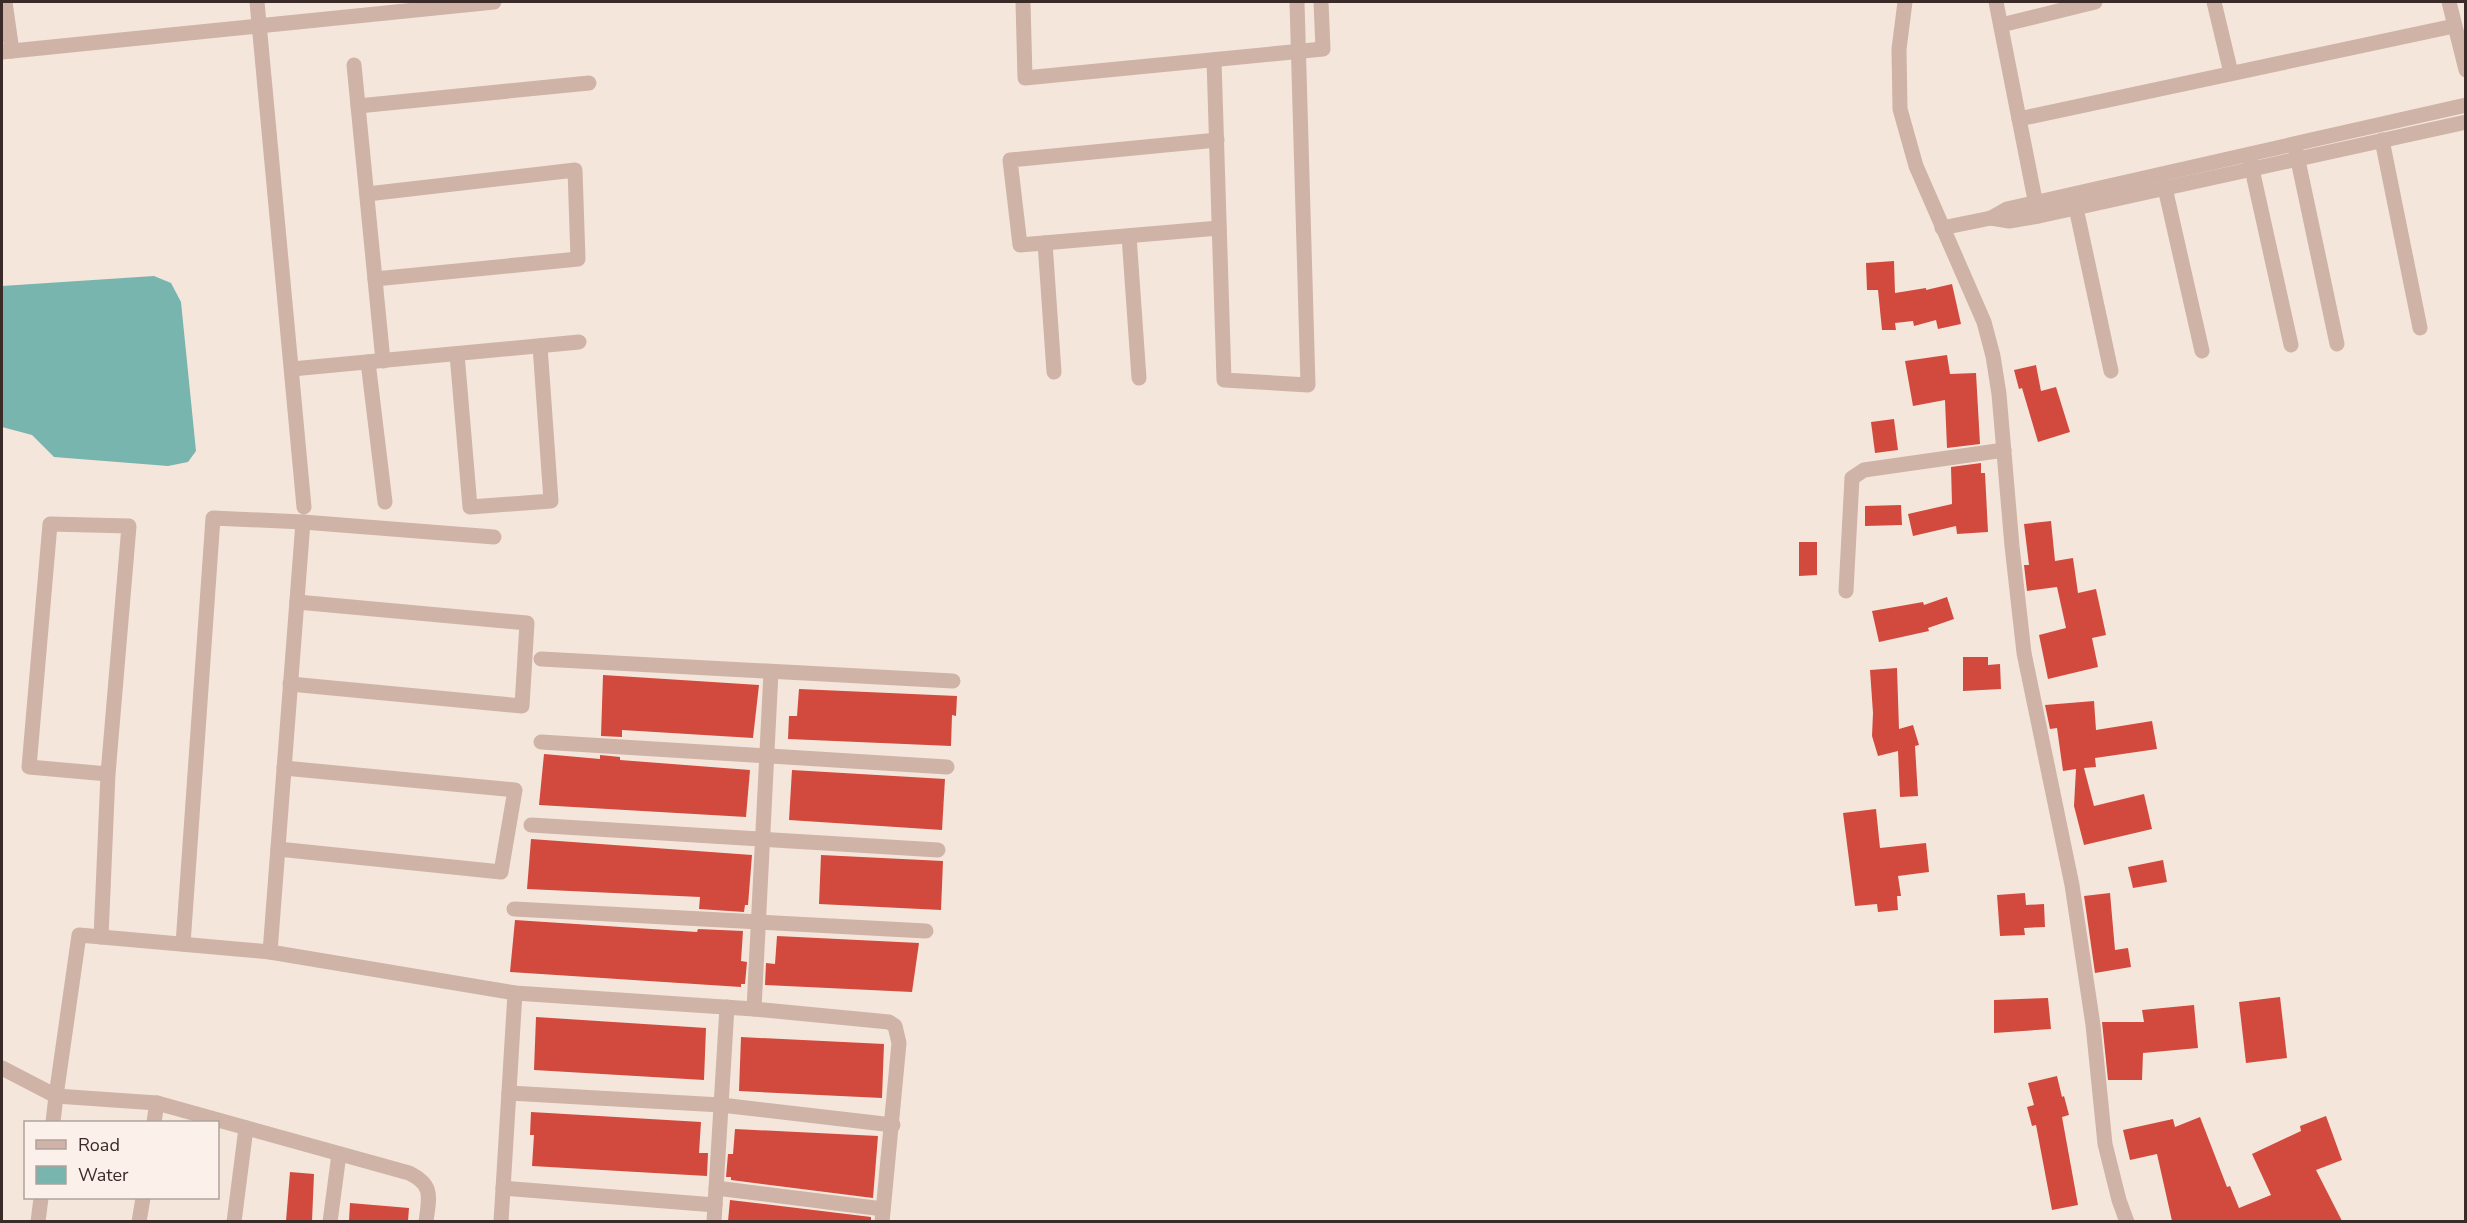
<svg xmlns="http://www.w3.org/2000/svg" width="2467" height="1223" font-family="'Nunito Sans',sans-serif">
  <style>
    .water { fill: #78b5ae }
    .building { fill: #d24a3d }
    .lines { fill: none; stroke-linecap: round; stroke-linejoin: round }
    .minor { stroke: #cfb3a7; stroke-width: 15 }
    .tertiary { stroke: #cfb3a7; stroke-width: 15 }
  </style>
  <rect width="100%" height="100%" fill="#f5e6dc"/>
  <!-- water -->
  <polygon class="water" points="154,276 171,283 181,302 196,451 188,462 168,466 54,457 32,435 2,427 2,286"/>
  <!-- building -->
  <g class="building">
    <polygon points="1894,261 1895,293 1926,288 1926,290 1952,284 1961,324 1938,329 1936,320 1914,326 1913,321 1895,323 1896,330 1882,330 1878,290 1867,290 1866,263"/>
    <polygon points="1947,355 1950,374 1976,373 1980,444 1947,448 1945,400 1913,406 1905,361"/>
    <polygon points="2036,365 2041,391 2056,387 2070,432 2038,442 2022,388 2019,389 2014,370"/>
    <polygon points="1894,419 1898,450 1875,453 1871,422"/>
    <polygon points="1981,463 1981,473 1985,473 1988,532 1957,534 1956,526 1913,536 1908,514 1952,504 1951,467"/>
    <polygon points="1901,505 1902,525 1865,526 1865,506"/>
    <polygon points="2051,521 2055,561 2073,558 2078,593 2096,589 2106,635 2092,638 2098,667 2048,679 2039,635 2066,628 2057,587 2027,591 2024,565 2029,565 2024,524"/>
    <polygon points="1799,542 1817,542 1817,575 1799,576"/>
    <polygon points="1947,597 1954,619 1928,628 1929,631 1879,642 1872,611 1923,602 1924,605"/>
    <polygon points="1963,657 1988,657 1988,665 2000,664 2001,689 1963,691"/>
    <polygon points="1897,668 1899,729 1913,725 1919,745 1915,746 1918,796 1900,797 1898,751 1878,756 1872,736 1873,713 1870,670"/>
    <polygon points="603,675 759,685 753,738 622,730 622,737 601,736"/>
    <polygon points="799,689 957,696 956,716 952,715 951,746 788,739 789,716 797,716"/>
    <polygon points="2094,701 2096,730 2152,721 2157,749 2095,758 2096,767 2084,768 2094,806 2144,794 2152,829 2084,845 2074,806 2076,769 2063,771 2057,728 2050,729 2045,705"/>
    <polygon points="544,754 600,759 600,755 620,757 620,760 750,770 746,817 539,805"/>
    <polygon points="792,770 945,779 942,830 789,820"/>
    <polygon points="1876,809 1880,848 1926,843 1929,872 1898,876 1901,896 1897,896 1898,910 1878,912 1877,904 1855,906 1843,813"/>
    <polygon points="531,839 752,855 748,905 745,905 744,912 699,909 700,897 527,889"/>
    <polygon points="821,855 943,861 941,910 819,904"/>
    <polygon points="2163,860 2167,882 2133,888 2128,867"/>
    <polygon points="2025,893 2026,905 2044,904 2045,927 2024,928 2025,935 2000,936 1997,895"/>
    <polygon points="2110,893 2115,950 2128,948 2131,967 2095,973 2084,896"/>
    <polygon points="515,920 697,932 698,929 743,931 741,961 747,962 745,984 741,984 741,987 510,972"/>
    <polygon points="777,936 919,943 912,992 765,985 766,963 775,964"/>
    <polygon points="2280,997 2287,1058 2246,1063 2239,1002"/>
    <polygon points="2048,998 2051,1029 1994,1033 1994,1000"/>
    <polygon points="2194,1005 2198,1048 2143,1053 2142,1080 2108,1080 2102,1022 2144,1022 2142,1010"/>
    <polygon points="536,1017 706,1028 704,1080 534,1070"/>
    <polygon points="741,1037 884,1044 882,1098 739,1091"/>
    <polygon points="2057,1076 2062,1097 2064,1096 2069,1115 2062,1117 2078,1205 2052,1210 2036,1125 2032,1126 2027,1107 2034,1105 2028,1083"/>
    <polygon points="531,1112 701,1122 699,1153 708,1153 707,1176 532,1166 534,1135 530,1135"/>
    <polygon points="2326,1116 2342,1160 2316,1170 2342,1221 2172,1221 2157,1154 2130,1160 2123,1130 2173,1119 2175,1127 2200,1117 2227,1187 2230,1186 2239,1208 2271,1195 2252,1154 2301,1131 2300,1126"/>
    <polygon points="735,1129 878,1136 873,1198 731,1180 731,1177 726,1177 728,1154 733,1154"/>
    <polygon points="290,1172 314,1174 312,1221 286,1221"/>
    <polygon points="730,1200 871,1217 871,1221 728,1221"/>
    <polygon points="350,1203 409,1208 408,1221 349,1221"/>
  </g>
  <g class="lines">
    <!-- minor -->
    <g class="minor">
      <polyline points="5,2 12,51"/>
      <polyline points="257,2 304,507"/>
      <polyline points="1023,2 1025,78 1323,49 1321,2"/>
      <polyline points="1996,2 2037,210"/>
      <polyline points="2214,2 2231,73"/>
      <polyline points="2449,2 2466,70"/>
      <polyline points="2001,25 2095,2"/>
      <polyline points="2,52 494,2"/>
      <polyline points="1214,60 1224,380 1308,385 1297,2"/>
      <polyline points="354,65 383,361"/>
      <polyline points="358,106 589,83"/>
      <polyline points="2019,119 2454,26"/>
      <polyline points="1217,140 1010,160 1020,245 1219,228"/>
      <polyline points="2382,140 2420,328"/>
      <polyline points="2296,151 2337,344"/>
      <polyline points="2250,160 2291,345"/>
      <polyline points="2165,188 2202,351"/>
      <polyline points="367,194 575,170 578,259 375,279"/>
      <polyline points="2076,208 2111,371"/>
      <polyline points="1991,218 2009,221 2039,216 2466,122"/>
      <polyline points="1942,228 1991,218 2007,209 2466,105"/>
      <polyline points="1129,236 1139,378"/>
      <polyline points="1045,243 1054,372"/>
      <polyline points="457,354 470,507 551,501 540,346"/>
      <polyline points="368,362 385,502"/>
      <polyline points="292,369 579,342"/>
      <polyline points="303,522 494,537"/>
      <polyline points="1846,591 1852,478 1864,470 2004,450"/>
      <polyline points="541,659 953,681"/>
      <polyline points="290,684 522,706 527,623 297,602"/>
      <polyline points="541,742 947,767"/>
      <polyline points="531,825 938,850"/>
      <polyline points="278,849 501,872 515,790 284,768"/>
      <polyline points="514,909 926,931"/>
      <polyline points="101,937 108,774 129,526 50,524 29,767 108,774"/>
      <polyline points="183,944 213,518 303,522 270,952"/>
      <polyline points="754,1009 771,672"/>
      <polyline points="2,1068 56,1096 79,935 270,952 515,993 754,1009 889,1022 895,1026 899,1043 882,1222"/>
      <polyline points="509,1093 721,1105 893,1125"/>
      <path d="M53,1122L56,1096L157,1103L409,1173C434,1185 429,1197 426,1222"/>
      <polyline points="154,1122 157,1103"/>
      <polyline points="503,1188 715,1205"/>
      <polyline points="716,1188 883,1209"/>
      <polyline points="38,1222 41,1198"/>
      <polyline points="139,1222 143,1198"/>
      <polyline points="234,1222 246,1128"/>
      <polyline points="330,1222 339,1154"/>
      <polyline points="501,1222 515,993"/>
      <polyline points="714,1222 727,1007"/>
    </g>
    <!-- tertiary -->
    <polyline class="tertiary" points="1905,2 1899,49 1900,109 1916,166 1984,322 1993,356 1999,394 2012,546 2024,653 2072,885 2093,1025 2105,1144 2119,1200 2127,1222"/>
  </g>
  <!-- border -->
  <rect width="2467" height="1223" fill="none" stroke="#3a2b28" stroke-width="6"/>
  <!-- legend -->
  <rect x="24" y="1121" width="195" height="78" fill="#fcf1ea" stroke="#aea29c" stroke-width="1.5"/>
  <rect x="36" y="1140" width="30" height="9" fill="#cfb3a7" stroke="#aea29c" stroke-width="1.5"/>
  <text x="78" y="1151" font-size="18" fill="#3a2b28">Road</text>
  <rect x="36" y="1166" width="30" height="18" fill="#78b5ae" stroke="#aea29c" stroke-width="1.5"/>
  <text x="78" y="1181" font-size="18" fill="#3a2b28">Water</text>
</svg>
